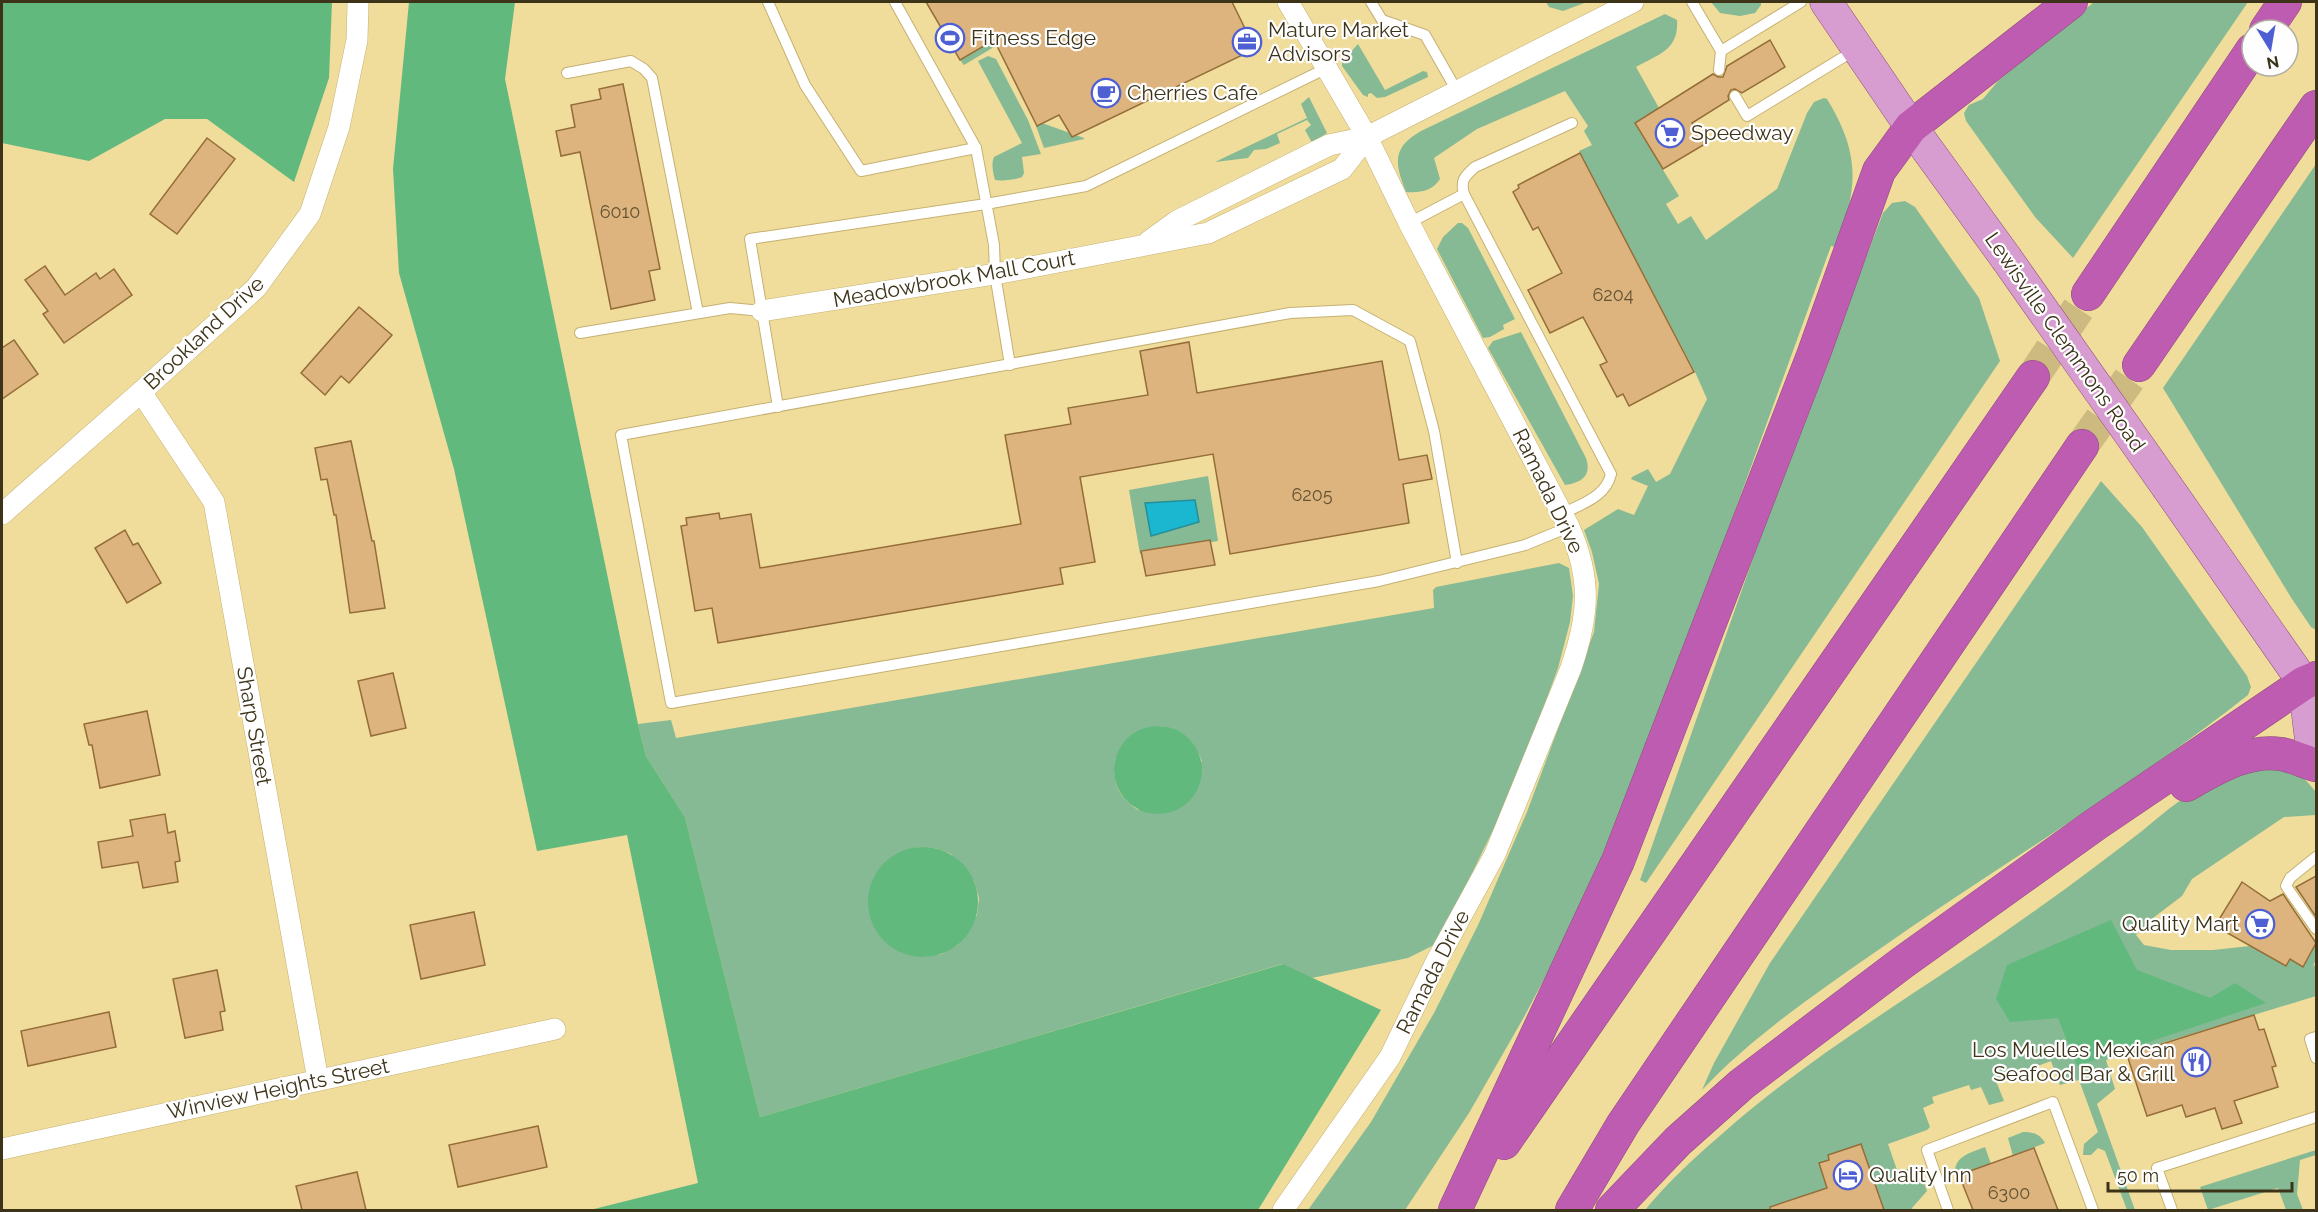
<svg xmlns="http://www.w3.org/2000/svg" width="2318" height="1212" font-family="Raleway,sans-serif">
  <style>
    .green { fill: #86ba94; fill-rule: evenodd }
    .forest { fill: #62b97e }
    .water { fill: #1bb7d0; stroke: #258f99; stroke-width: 1.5 }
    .building { fill: #deb47e; stroke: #946d38; stroke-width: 1.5 }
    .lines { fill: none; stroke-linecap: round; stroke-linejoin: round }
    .motorway-tunnel { stroke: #ccba81; stroke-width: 33; stroke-dasharray: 33 16; stroke-linecap: butt }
    .service-casing { stroke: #c5b172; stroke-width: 12 }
    .minor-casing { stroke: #c5b172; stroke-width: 22 }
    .primary-casing { stroke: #904e7b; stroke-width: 33 }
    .motorway-casing { stroke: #904e7b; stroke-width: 34 }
    .service { stroke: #fff; stroke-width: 10 }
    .minor { stroke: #fff; stroke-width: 21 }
    .primary { stroke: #d79dd0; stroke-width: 32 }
    .motorway { stroke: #bd5cb0; stroke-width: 33 }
    .primary-bridge-casing { stroke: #904e7b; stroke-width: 33; stroke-linecap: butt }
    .primary-bridge { stroke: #d79dd0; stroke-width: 32 }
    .labels { text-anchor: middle; stroke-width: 4.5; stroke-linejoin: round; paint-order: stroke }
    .number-label { font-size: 18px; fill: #645332 }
    .poi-label { font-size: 21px; fill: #3c3319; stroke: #fefefe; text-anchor: start }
    .street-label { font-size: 21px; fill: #3c3319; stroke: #fefefe }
  </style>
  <rect width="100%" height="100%" fill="#f0dc9b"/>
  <!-- green -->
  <g class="green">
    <polygon points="1058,2 1060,7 964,65 960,60"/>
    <polygon points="1546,2 1587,2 1563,11 1549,7"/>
    <polygon points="1711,2 1761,2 1761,5 1755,13 1740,16 1720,13"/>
    <polygon points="2094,2 2248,2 2073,258 2035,217 1966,121 1964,113 1969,105 1983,99 1998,81"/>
    <path d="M1665,14L1677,20C1679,50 1659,54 1636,67L1659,108L1635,124L1679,196L1666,204L1678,224L1691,216L1706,240L1777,189L1807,113L1814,102L1824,98L1827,99C1861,155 1858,188 1836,247L1831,246L1719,555L1606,853L1561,947L1524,1017L1469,1113L1405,1210H1308L1371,1122L1434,1013L1479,923L1527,812L1594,632L1599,584L1592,552L1584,530L1618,509L1634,515L1648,486L1631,479L1632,477L1648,469L1656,482L1670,474L1707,399L1696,374L1579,151L1592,145L1584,131L1588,126L1565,91L1477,129L1434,158L1440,179C1432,191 1421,193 1406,192C1395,164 1391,148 1421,131Z"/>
    <polygon points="1358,44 1385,90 1423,71 1427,72 1428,77 1385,97 1377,98 1371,93 1368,94 1368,97 1363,95 1342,66 1342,62"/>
    <path d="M988,56L996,59L1028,120L1041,154L1022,157L1024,173L1022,177C1014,180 1003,181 995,180C993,173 991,164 994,157L1022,143L978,61Z"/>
    <polygon points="1309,97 1327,133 1315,141 1311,141 1305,130 1311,125 1307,120 1277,134 1280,143 1266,149 1254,150 1248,158 1215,162 1307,118 1301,104"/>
    <polygon points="1042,123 1084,138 1084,139 1044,148 1036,126"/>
    <polygon points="2316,164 2316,630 2311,627 2292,599 2163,388"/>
    <polygon points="1905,201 1915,207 1979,298 2000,361 1646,883 1640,880 1772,504 1883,213 1892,203"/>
    <polygon points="1458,223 1462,223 1468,228 1515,319 1503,325 1504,329 1490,337 1483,338 1437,249 1443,237"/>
    <path d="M1521,332L1586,458C1592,476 1581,483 1565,485L1488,348L1493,341Z"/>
    <polygon points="1208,476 1218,541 1140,554 1129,490"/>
    <path d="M2101,481L2142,527L2247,676L2251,687L2248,695C2129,789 1996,867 1871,955C1812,996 1751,1038 1702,1090L1714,1063L1770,963Z"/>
    <path d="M1559,563L1569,568L1573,596L1570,622L1558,668L1514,787L1438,943L1408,958L1312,978L1282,964L760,1117L685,817L646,756L638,724L671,720L676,738L1434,608L1433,590L1436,587ZM1161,726C1183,731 1194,740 1202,761L1138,810C1117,795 1113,784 1115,759ZM917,847L935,848L951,854L974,881L979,898L977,915L958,945L942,954L924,957Z"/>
    <path d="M2283,768L2303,777L2316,792V815L2284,817L2192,879L2182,896L2153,918L2136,935L2144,945L2171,950H2213L2250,946L2286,966L2290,959L2303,966L2315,946L2316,960L2313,966L2316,965V996L2106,1060L2115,1089L2097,1104L2135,1210H2127L2105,1151L2098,1148L2091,1155H2083L2084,1144L2098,1132L2079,1080L2060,1085L2051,1061L1996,1081L2004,1101L1989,1105L1981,1087L1971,1090L1969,1085L1932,1097L1934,1103L1923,1108L1930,1127L1927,1130L1888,1144L1898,1173L1910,1168L1919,1169L1927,1191L1912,1208L1913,1210H1884L1861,1144L1828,1155L1827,1188L1770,1207L1771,1210H1645C1668,1182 1694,1158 1722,1134C1820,1047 1934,984 2040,907C2074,883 2108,857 2142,831C2165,812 2189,791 2216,779C2236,770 2261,770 2283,768Z"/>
    <path d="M2023,1132C2033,1132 2040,1134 2045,1143L2013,1156L2008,1138Z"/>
    <path d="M1985,1147L1991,1164L1956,1177C1951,1157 1970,1153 1985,1147Z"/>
    <polygon points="2316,1150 2316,1155 2300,1160 2297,1194 2303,1210 2286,1210 2278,1188 2208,1210 2200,1187"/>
  </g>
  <!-- forest -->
  <g class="forest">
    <polygon points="2,2 332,2 329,78 294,182 207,119 165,119 89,161 2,143"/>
    <polygon points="409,2 515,2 505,79 638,724 646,756 685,817 760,1117 1283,964 1381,1010 1258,1210 590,1210 698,1183 627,835 537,851 454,469 399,273 393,169"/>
    <circle cx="1158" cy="770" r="44"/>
    <circle cx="923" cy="902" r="55"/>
    <polygon points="2111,920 2137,970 2210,998 2235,983 2266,1003 2077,1066 2058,1018 2010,1022 1996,999 2007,965"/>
  </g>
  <!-- water -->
  <polygon class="water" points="1195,500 1199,522 1151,536 1145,503"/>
  <!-- building -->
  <g class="building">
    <polygon points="926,2 1232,2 1255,49 1072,137 1059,115 1037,126 994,40 960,60"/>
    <polygon points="1770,40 1785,67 1742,93 1735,89 1731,90 1728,96 1729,100 1692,123 1705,144 1663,169 1635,123 1713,74 1718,77 1723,77 1727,66"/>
    <polygon points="623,84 660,269 649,271 655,300 611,309 580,152 561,156 556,131 575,127 571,105 601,99 599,89"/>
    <polygon points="207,138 235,159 177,234 150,214"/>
    <polygon points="1580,153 1694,372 1629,406 1623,394 1617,397 1600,365 1607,362 1583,317 1550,333 1528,290 1562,273 1538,227 1533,230 1513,192 1519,188 1518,185"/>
    <polygon points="45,266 65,295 96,273 100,279 114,269 132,295 64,343 43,314 48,311 25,280"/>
    <polygon points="359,307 392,335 349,383 341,376 325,395 301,373"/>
    <polygon points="14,340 38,374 2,399 2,348"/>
    <polygon points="1189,342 1197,393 1382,361 1399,460 1427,455 1432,479 1403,484 1409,523 1230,554 1213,454 1080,477 1095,562 1060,568 1063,584 718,643 712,608 695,611 681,526 687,525 686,518 719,513 720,519 751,514 760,568 1021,524 1005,435 1071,424 1068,408 1148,395 1140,351"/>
    <polygon points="351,441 372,541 374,541 385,608 350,613 336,515 334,515 327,479 321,480 315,448"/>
    <polygon points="125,530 133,545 138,543 161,583 127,603 95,548"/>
    <polygon points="1210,540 1215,565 1146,576 1141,551"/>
    <polygon points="393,673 406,728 371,736 358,681"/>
    <polygon points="147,711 160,775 100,788 92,745 89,745 84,724"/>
    <polygon points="165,814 168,833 175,831 180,861 175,862 178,882 143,888 138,862 102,868 98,842 133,836 130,820"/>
    <polygon points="2316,876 2316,917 2296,887"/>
    <polygon points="2242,882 2270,901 2283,894 2316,943 2303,967 2290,959 2286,966 2215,926"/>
    <polygon points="474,912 485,965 421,979 410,925"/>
    <polygon points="217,970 225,1011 220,1012 223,1030 185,1038 173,979"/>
    <polygon points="109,1012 116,1047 28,1066 21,1031"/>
    <polygon points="2254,1015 2259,1030 2264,1029 2276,1066 2272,1067 2278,1087 2234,1101 2242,1123 2222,1129 2215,1108 2186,1117 2182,1105 2147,1116 2127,1055"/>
    <polygon points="538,1126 547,1167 458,1187 449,1145"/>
    <polygon points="1861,1144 1884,1210 1770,1210 1770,1207 1827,1188 1819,1163 1829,1160 1828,1155"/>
    <polygon points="2034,1148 2058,1210 1973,1210 1959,1175"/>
    <polygon points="357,1172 366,1210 302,1210 296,1186"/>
  </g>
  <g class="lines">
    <!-- motorway-tunnel -->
    <g class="motorway-tunnel">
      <polyline points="2033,377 2088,294"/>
      <polyline points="2082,446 2139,365"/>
    </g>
    <!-- service casing -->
    <g class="service-casing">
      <g id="service">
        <polyline points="768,2 805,85 861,171 976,148"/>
        <polyline points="895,2 976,148 994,245 995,274 1010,365"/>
        <polyline points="1371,2 1382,20 1425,35 1457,91"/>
        <polyline points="1692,2 1721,51 1719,70"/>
        <polyline points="1721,51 1801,2"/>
        <polyline points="567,73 631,61 644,69 652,78 698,313"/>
        <polyline points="1735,96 1747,116 1855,50"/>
        <polyline points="1409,223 1464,194"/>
        <polyline points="580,333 730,308 762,311"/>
        <polyline points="778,407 750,239 986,204 1086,186 1327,68"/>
        <path d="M1562,514C1581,504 1606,497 1611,474L1464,194C1460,180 1465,176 1475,167L1572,123"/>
        <polyline points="1457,563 1434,431 1410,341 1353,310 1290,313 621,435 671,703 1379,581 1525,545 1569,527"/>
        <polyline points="2316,857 2290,878 2286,886 2316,929"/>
        <polyline points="2316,1037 2310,1039 2316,1058"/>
        <polyline points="1948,1210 1927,1150 2053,1102 2093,1210"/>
        <polyline points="2172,1210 2157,1168 2316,1117"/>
      </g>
    </g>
    <!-- minor casing -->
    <g class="minor-casing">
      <g id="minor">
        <polyline points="1148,242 1177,221 1329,145 1367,137 1633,2"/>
        <polyline points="762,311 995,274 1208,233 1342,169 1367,137"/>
        <polyline points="141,392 214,502 318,1080"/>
        <polyline points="2,514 141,392 256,288 310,214 339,127 357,40 358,2"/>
        <polyline points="2,1149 555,1029"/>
        <path d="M1283,1210L1390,1057L1436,962L1495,854L1571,668C1589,615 1592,579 1569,527L1409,223L1367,137L1288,2"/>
      </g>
    </g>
    <!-- primary casing -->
    <g class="primary-casing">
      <g id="primary">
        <polyline points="1826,2 1911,127 2006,258"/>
        <polyline points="2168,488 2304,683 2311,740 2316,749"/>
      </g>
    </g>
    <!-- motorway casing -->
    <g class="motorway-casing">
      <g id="motorway">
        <polyline points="2266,30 2285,2"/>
        <polyline points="2088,294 2252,50"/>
        <polyline points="2139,365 2316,107"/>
        <path d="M2186,785C2215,769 2246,749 2281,754C2293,756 2305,762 2316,765"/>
        <polyline points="1504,1143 2033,377"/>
        <polyline points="1455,1210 1618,861 1814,353 1879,171 1911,127 2071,2"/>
        <polyline points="1572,1210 1623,1124 2082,446"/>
        <polyline points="1612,1210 1678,1141 1742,1084 1902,963 2096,824 2304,683 2316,678"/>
      </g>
    </g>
    <!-- service -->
    <use href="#service" class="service"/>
    <!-- minor -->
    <use href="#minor" class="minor"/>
    <!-- primary -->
    <use href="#primary" class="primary"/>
    <!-- motorway -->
    <use href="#motorway" class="motorway"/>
    <!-- primary-bridge casing -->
    <g class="primary-bridge-casing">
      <polyline id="primary-bridge" points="2006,258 2168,488"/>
    </g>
    <!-- primary-bridge -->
    <use href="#primary-bridge" class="primary-bridge"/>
  </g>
  <!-- icons -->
  <defs>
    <g id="stadium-ring" transform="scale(1.5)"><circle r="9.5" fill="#fefefe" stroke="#4e5fd4" stroke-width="1.5"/><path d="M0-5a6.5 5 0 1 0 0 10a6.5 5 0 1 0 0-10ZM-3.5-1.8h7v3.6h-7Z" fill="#4e5fd4"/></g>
    <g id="office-ring" transform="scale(1.5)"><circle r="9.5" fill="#fefefe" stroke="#4e5fd4" stroke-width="1.5"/><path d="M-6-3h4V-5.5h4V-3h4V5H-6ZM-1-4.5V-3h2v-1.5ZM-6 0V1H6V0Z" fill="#4e5fd4"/></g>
    <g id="cafe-ring" transform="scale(1.5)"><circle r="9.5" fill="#fefefe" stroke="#4e5fd4" stroke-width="1.5"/><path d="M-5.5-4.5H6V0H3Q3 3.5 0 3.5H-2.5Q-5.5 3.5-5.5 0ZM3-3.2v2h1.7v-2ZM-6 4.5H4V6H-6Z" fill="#4e5fd4"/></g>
    <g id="supermarket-ring" transform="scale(1.5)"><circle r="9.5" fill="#fefefe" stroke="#4e5fd4" stroke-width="1.5"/><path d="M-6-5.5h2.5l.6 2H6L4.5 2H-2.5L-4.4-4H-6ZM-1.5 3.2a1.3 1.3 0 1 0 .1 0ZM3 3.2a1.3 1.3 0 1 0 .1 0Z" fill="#4e5fd4"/></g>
    <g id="restaurant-ring" transform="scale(1.5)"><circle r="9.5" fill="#fefefe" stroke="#4e5fd4" stroke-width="1.5"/><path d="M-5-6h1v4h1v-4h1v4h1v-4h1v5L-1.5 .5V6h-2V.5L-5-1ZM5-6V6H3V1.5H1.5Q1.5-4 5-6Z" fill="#4e5fd4"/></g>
    <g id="hotel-ring" transform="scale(1.5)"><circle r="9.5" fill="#fefefe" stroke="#4e5fd4" stroke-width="1.5"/><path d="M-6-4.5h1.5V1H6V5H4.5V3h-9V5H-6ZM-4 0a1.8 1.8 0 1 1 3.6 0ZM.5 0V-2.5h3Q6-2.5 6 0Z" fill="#4e5fd4"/></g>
  </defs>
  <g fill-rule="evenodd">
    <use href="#stadium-ring" x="950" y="38"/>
    <use href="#office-ring" x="1247" y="42"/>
    <use href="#cafe-ring" x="1106" y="93"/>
    <use href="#supermarket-ring" x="1670" y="133"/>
    <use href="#supermarket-ring" x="2260" y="924"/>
    <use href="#restaurant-ring" x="2196" y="1062"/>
    <use href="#hotel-ring" x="1848" y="1175"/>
  </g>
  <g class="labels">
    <!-- number labels -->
    <g class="number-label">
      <text x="620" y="218">6010</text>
      <text x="1613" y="301">6204</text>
      <text x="1312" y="501">6205</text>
      <text x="2009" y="1199">6300</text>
    </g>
    <!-- poi labels -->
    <g class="poi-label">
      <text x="1268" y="37">Mature Market<tspan x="1268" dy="24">Advisors</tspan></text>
      <text x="971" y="45">Fitness Edge</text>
      <text x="1127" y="100">Cherries Cafe</text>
      <text x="1691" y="140">Speedway</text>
      <text x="2239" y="931" text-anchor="end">Quality Mart</text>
      <text x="2175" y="1057" text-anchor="end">Los Muelles Mexican<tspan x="2175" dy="24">Seafood Bar &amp; Grill</tspan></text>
      <text x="1869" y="1182">Quality Inn</text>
    </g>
    <!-- street labels -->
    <g class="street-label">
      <text transform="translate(954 279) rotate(-10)" y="7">Meadowbrook Mall Court</text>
      <text transform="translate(204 333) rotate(-43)" y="7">Brookland Drive</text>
      <text transform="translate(2065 342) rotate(55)" y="7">Lewisville Clemmons Road</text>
      <text transform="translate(1548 491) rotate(64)" y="7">Ramada Drive</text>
      <text transform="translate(254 726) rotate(80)" y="7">Sharp Street</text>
      <text transform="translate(1433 972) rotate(-63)" y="7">Ramada Drive</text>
      <text transform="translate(278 1089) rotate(-12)" y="7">Winview Heights Street</text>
    </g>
  </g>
  <!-- border -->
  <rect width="2318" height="1212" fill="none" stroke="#3c3319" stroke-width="6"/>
  <!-- north arrow -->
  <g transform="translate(2270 48) rotate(169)"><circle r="28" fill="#fefefe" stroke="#b0ada2" stroke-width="1.5"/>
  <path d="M0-4.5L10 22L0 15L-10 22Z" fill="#4e5fd4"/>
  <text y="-9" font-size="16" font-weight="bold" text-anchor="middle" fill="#3c3319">N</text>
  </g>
  <!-- scale -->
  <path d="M2108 1182v9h184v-9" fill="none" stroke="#3c3319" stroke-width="3"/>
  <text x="2117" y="1182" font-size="18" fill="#3c3319" stroke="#fefefe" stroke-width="4.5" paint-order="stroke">50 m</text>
</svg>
